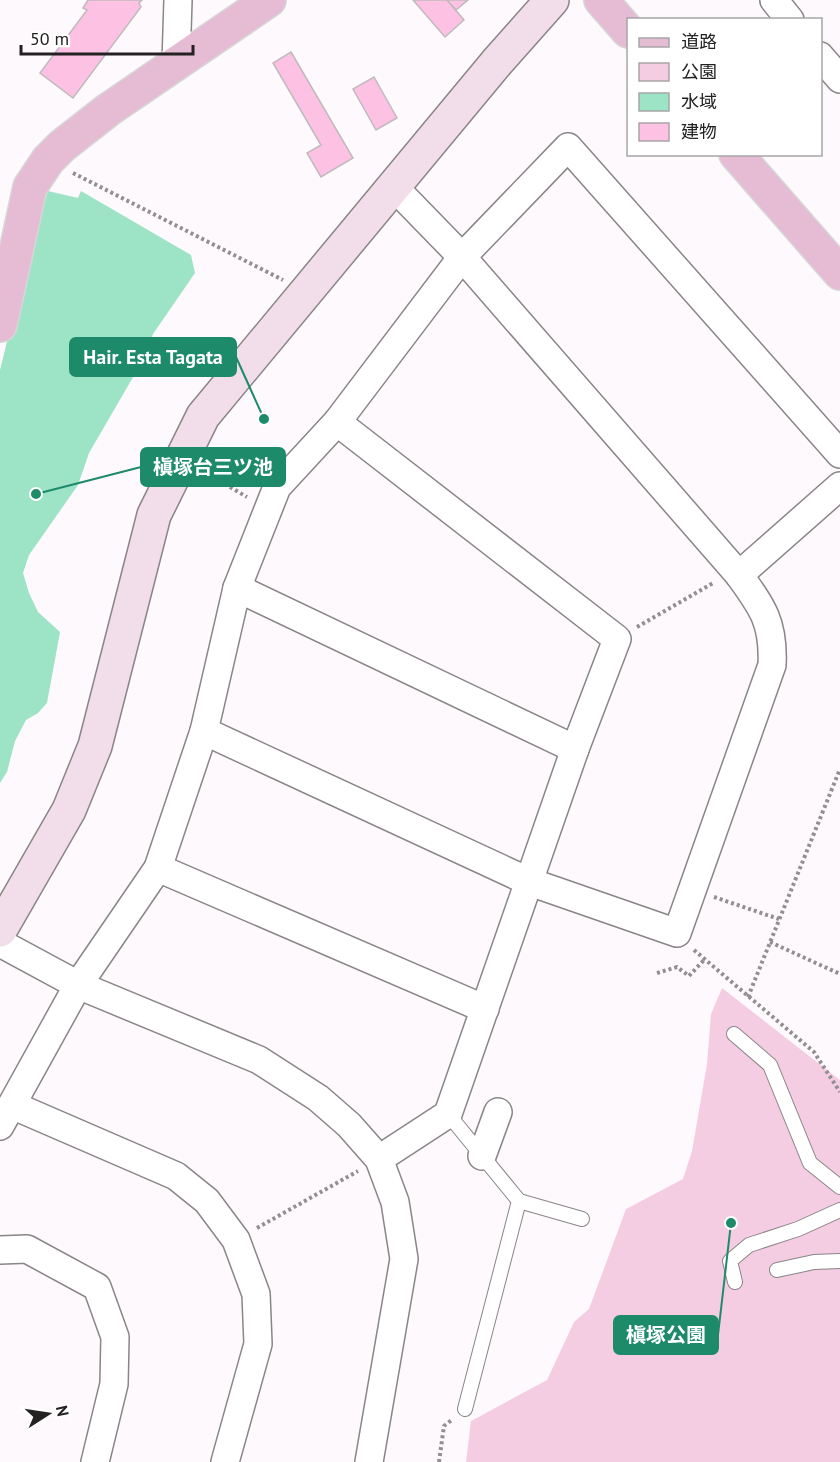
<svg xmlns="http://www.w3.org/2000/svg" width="840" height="1462" font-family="'PT Sans','Noto Sans JP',sans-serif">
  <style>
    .green { fill: #f4cde3 }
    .water { fill: #9de3c6 }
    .building { fill: #fdc1e3; stroke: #c0babd; stroke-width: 1.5 }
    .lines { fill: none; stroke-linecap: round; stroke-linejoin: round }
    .lane-casing { stroke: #8a8587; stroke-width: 16 }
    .street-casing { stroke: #8a8587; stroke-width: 30 }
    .secondary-casing { stroke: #8a8587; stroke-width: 36 }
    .primary-casing { stroke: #d7d7d7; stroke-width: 36 }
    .path { stroke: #928f91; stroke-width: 4; stroke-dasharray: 3 3; stroke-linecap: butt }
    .lane { stroke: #fff; stroke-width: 14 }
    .street { stroke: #fff; stroke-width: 27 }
    .secondary { stroke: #f2ddea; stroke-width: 33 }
    .primary { stroke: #e6bbd4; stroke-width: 33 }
    .leader { fill: none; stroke: #1d8a69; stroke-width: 2 }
    .callout-dot { fill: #1d8a69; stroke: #fff; stroke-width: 2 }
    .callout { fill: #1d8a69; stroke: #1d8a69; stroke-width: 2 }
    .callout-label { font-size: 20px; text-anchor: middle; font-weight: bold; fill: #fff }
  </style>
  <rect width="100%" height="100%" fill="#fef9fc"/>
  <!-- green -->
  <polygon class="green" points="722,988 840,1080 840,1462 466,1462 471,1421 547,1380 574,1322 589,1309 626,1209 683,1179 692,1151 707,1064 711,1014"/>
  <!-- water -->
  <polygon class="water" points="48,191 78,198 81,191 191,255 195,273 153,334 143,360 89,453 78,485 29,555 23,573 29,593 38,612 60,632 47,703 38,713 26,720 15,741 7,772 0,783 0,370 37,220"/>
  <!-- building -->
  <g class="building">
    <polygon points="88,0 142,0 139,3 141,7 73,98 40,73 87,10 83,8"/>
    <polygon points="413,0 447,0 464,20 445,37"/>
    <polygon points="447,0 468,0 456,10"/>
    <polygon points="291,52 353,158 321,177 307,153 321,145 273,63"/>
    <polygon points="374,77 397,118 376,130 353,89"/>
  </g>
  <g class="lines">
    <!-- lane casing -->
    <g class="lane-casing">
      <g id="lane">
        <polyline points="734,1034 770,1065 810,1163 840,1187"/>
        <polyline points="448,1114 519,1201 465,1409"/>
        <polyline points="519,1201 582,1219"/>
        <polyline points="777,1270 814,1262 840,1261"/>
        <polyline points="735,1282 730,1261 749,1245 798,1229 840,1210"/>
      </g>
    </g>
    <!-- street casing -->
    <g class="street-casing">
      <g id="street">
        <polyline points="774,0 790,20"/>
        <polyline points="820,56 840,79"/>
        <polyline points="176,63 178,0"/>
        <path d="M393,186L462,257L739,575C763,608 774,623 772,665L677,933L530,882L204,731L237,588L277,487L337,422L462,257L568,147L840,454"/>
        <polyline points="739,575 840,486"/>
        <polyline points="237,588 575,749"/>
        <polyline points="204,731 158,868 78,985 259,1060 318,1098 349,1125 379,1159 448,1114 575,749 617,639 337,422"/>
        <polyline points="158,868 485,1009"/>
        <polyline points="0,943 78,985 0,1126"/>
        <polyline points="12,1105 176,1176 207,1201 236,1240 256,1294 258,1344 225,1462"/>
        <polyline points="482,1156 498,1112"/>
        <polyline points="0,1250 27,1249 97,1287 115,1337 114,1384 95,1462"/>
        <polyline points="369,1462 404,1259 395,1202 379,1159"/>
      </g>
    </g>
    <!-- secondary casing -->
    <g class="secondary-casing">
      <polyline id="secondary" points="0,930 69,810 95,746 154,515 203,416 497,62 552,0"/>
    </g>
    <!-- primary casing -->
    <g class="primary-casing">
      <g id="primary">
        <polyline points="601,0 628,31"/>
        <polyline points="736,154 840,273"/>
        <polyline points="0,325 30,187 48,160 62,146 108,110 269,0"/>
      </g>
    </g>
    <!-- path -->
    <g class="path">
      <polyline points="73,173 283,280"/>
      <polyline points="204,472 247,497"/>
      <polyline points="637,627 713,583"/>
      <polyline points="714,897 779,919"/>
      <polyline points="770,942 840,974"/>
      <polyline points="694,950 814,1052 840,1092"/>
      <polyline points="657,973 677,967 689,976 704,960"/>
      <polyline points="748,997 840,769"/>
      <polyline points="257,1228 358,1171"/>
      <polyline points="439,1462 444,1426 453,1419"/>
    </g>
    <!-- lane -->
    <use href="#lane" class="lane"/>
    <!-- street -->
    <use href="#street" class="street"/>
    <!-- secondary -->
    <use href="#secondary" class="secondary"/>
    <!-- primary -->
    <use href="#primary" class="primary"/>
  </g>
  <!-- callouts -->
  <path class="leader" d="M264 419L236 357M36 494L141 467M731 1223L718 1335"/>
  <g class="callout-dot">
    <circle cx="264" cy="419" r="6"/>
    <circle cx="36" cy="494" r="6"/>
    <circle cx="731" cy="1223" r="6"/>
  </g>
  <g class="callout">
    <rect x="70" y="338" width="166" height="38" rx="6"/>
    <rect x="141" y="448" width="144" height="38" rx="6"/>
    <rect x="614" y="1316" width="104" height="38" rx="6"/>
  </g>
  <g class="callout-label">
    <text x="153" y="364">Hair. Esta Tagata</text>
    <text x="213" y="474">槇塚台三ツ池</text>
    <text x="666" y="1342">槇塚公園</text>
  </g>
  <!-- legend -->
  <rect x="627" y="18" width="195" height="138" fill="#ffffff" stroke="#a7a6a7" stroke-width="1.5"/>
  <rect x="639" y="38" width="30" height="9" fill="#e6bbd4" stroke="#a7a6a7" stroke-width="1.5"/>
  <text x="681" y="48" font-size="18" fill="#232122">道路</text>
  <rect x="639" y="63" width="30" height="18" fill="#f4cde3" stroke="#a7a6a7" stroke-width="1.5"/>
  <text x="681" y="78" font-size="18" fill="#232122">公園</text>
  <rect x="639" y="93" width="30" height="18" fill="#9de3c6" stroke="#a7a6a7" stroke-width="1.5"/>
  <text x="681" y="108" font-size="18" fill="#232122">水域</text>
  <rect x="639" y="123" width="30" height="18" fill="#fdc1e3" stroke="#a7a6a7" stroke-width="1.5"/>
  <text x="681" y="138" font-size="18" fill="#232122">建物</text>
  <!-- north arrow -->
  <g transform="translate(48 1414) rotate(78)" stroke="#ffffff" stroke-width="4.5" paint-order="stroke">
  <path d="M0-4.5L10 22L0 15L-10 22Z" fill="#232122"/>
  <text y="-9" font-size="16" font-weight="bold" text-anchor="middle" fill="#232122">N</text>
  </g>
  <!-- scale -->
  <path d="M21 45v9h172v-9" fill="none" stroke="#232122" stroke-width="3"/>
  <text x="30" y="45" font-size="18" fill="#232122" stroke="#ffffff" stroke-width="4.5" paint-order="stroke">50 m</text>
</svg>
